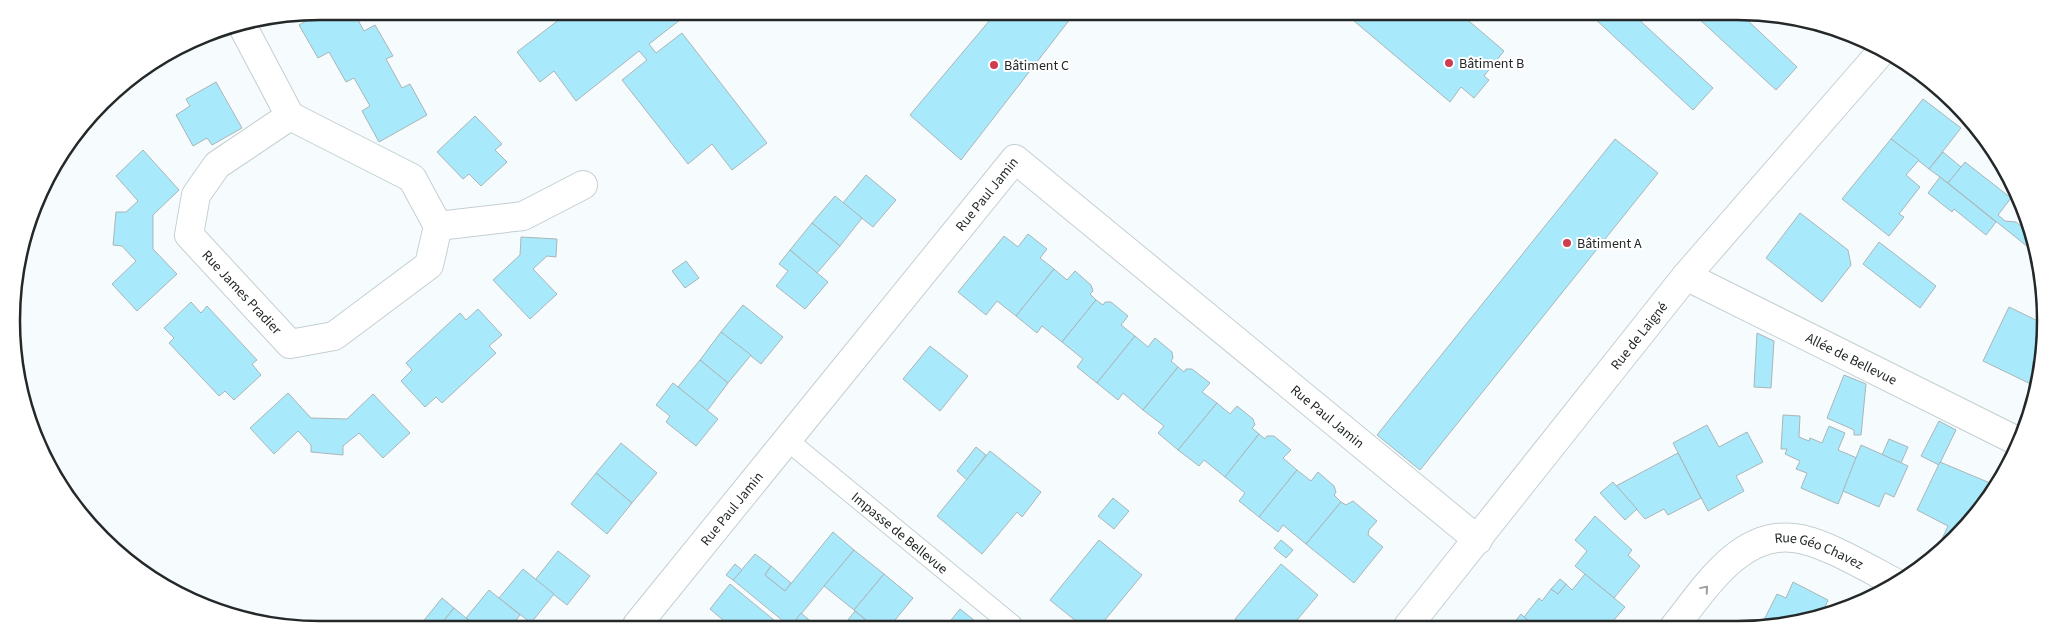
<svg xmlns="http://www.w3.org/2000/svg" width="2057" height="641" font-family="'Source Sans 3',sans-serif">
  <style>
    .building { fill: #a8e9fb; stroke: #abb5b8 }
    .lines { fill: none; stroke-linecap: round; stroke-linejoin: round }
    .service-casing { stroke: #c4cfd2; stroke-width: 22 }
    .minor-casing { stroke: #c4cfd2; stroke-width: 30 }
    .tertiary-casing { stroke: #c4cfd2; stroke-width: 30 }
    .service { stroke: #fff; stroke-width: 20 }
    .minor { stroke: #fff; stroke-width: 28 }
    .tertiary { stroke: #fff; stroke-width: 28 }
    .oneway { stroke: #9c9e9f }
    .poi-dot { fill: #cf3e50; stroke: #fff; stroke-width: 2 }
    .labels { text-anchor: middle; stroke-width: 4; stroke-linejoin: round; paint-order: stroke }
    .poi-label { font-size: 14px; fill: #242829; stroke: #fff; text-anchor: start }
    .street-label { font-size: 14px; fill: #242829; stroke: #fff }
    .rim { fill: none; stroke: #242829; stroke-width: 2.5 }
  </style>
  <rect width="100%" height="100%" fill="#f6fcfe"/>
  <!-- building -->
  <g class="building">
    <polygon points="320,11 353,11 364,31 375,25 393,56 386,59 402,88 410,84 427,115 379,142 362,111 370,106 354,78 346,82 329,52 318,58 299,25 306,21 302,15"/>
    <polygon points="569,12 689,13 649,44 656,53 682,33 767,143 732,170 712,144 688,164 622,80 647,60 639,51 576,101 554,71 540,82 517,52"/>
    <polygon points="995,14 1074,14 961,160 910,115"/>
    <polygon points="1347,15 1463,16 1504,51 1484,76 1489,80 1474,98 1461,87 1450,102"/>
    <polygon points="1592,16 1636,17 1713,88 1693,110"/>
    <polygon points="1697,17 1744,17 1797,67 1776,90"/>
    <polygon points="216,82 242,128 212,145 207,138 193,146 176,115 190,106 186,99"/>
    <polygon points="1923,99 1961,128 1929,169 1891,139"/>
    <polygon points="475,116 502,144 495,150 507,162 481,186 469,174 463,179 437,152"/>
    <polygon points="1615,139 1658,173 1420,470 1377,435"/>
    <polygon points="1891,139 1919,160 1906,175 1920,187 1899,214 1904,217 1889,236 1842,199"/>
    <polygon points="143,150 179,190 153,215 153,249 177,274 137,311 112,284 136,261 122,246 113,245 116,212 126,212 138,201 116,176"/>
    <polygon points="1943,152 1961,167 1948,183 1929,169"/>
    <polygon points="1965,162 2011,198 1998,215 2005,221 2016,222 2028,232 2032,242 2028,247 1948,183"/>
    <polygon points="866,175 896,200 873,227 843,203"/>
    <polygon points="1940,177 1996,222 1986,235 1954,209 1952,212 1928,193"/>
    <polygon points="835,196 862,218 840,246 812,223"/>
    <polygon points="1800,213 1848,250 1851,265 1822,302 1766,258"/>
    <polygon points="812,223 840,246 817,273 790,250"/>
    <polygon points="1028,234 1047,249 1040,258 1054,269 1016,316 997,301 986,315 958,292 1004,236 1018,247"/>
    <polygon points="521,237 557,239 556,257 547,256 533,269 557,294 530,319 493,280 520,255"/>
    <polygon points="1879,242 1936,286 1920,308 1863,264"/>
    <polygon points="790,250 828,282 805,309 776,286 788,271 779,264"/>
    <polygon points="686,261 699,278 685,288 672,271"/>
    <polygon points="1054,269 1067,280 1075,271 1091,285 1093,291 1090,294 1096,300 1062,342 1042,326 1037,333 1016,316"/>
    <polygon points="1096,300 1103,305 1105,302 1111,302 1128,316 1121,325 1135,336 1097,383 1077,367 1083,359 1062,342"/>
    <polygon points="191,302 201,313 207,306 257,360 252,364 261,375 234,400 225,391 219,396 169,343 174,338 164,328"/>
    <polygon points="743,305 783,337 761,364 721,332"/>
    <polygon points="2009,307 2040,322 2040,381 2037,387 1983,361"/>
    <polygon points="478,309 502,335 489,346 496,353 442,403 436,397 425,407 401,381 412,370 406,363 460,313 466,320"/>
    <polygon points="721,332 751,355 728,383 700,360"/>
    <polygon points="1757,333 1774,341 1771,388 1754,387"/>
    <polygon points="1135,336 1148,347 1155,338 1172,352 1173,358 1171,361 1178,367 1143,410 1123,393 1118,400 1097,383"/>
    <polygon points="930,346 968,376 940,411 903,379"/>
    <polygon points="700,360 728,383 707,411 678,387"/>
    <polygon points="1178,367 1184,372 1186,369 1192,369 1210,383 1202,392 1217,403 1178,450 1158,433 1164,426 1143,410"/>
    <polygon points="1844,375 1866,384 1861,435 1854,435 1854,430 1827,418"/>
    <polygon points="673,383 718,419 696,446 666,422 670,416 656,405"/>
    <polygon points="288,393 311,418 347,419 373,394 410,433 383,458 359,433 343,446 343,455 311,452 311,445 298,431 274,454 250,428"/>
    <polygon points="1217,403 1230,414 1237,406 1253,419 1255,425 1252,428 1259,434 1225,477 1204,460 1199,466 1178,450"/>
    <polygon points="1783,415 1800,416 1799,437 1809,441 1810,438 1822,443 1829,426 1845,433 1838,450 1857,458 1838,504 1801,488 1807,473 1796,469 1800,461 1785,454 1787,449 1781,449"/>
    <polygon points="1939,421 1956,430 1939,465 1921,456"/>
    <polygon points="1707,425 1719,447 1747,432 1763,462 1736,476 1744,491 1708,511 1673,443"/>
    <polygon points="1259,434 1265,439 1267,436 1274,436 1291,450 1283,458 1297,470 1259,517 1239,501 1245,493 1225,477"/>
    <polygon points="1889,439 1908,447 1901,463 1882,455"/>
    <polygon points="621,443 657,473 632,503 596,473"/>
    <polygon points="1861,445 1908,466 1894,497 1885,493 1879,507 1843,491"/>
    <polygon points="976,447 986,455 967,480 957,471"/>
    <polygon points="990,451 1041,492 1022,517 1017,512 982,554 937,516"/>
    <polygon points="1678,453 1701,498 1668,515 1664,509 1645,519 1616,486"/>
    <polygon points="2008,453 2012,455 2001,479 1996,477"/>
    <polygon points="1940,462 1990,483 1994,476 2001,479 1949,543 1942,539 1948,526 1917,510"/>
    <polygon points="1297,470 1311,481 1318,472 1334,486 1336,492 1334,495 1341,502 1306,544 1283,525 1278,532 1259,517"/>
    <polygon points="596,473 632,503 607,534 571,504"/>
    <polygon points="1613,482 1637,509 1625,520 1600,493"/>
    <polygon points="1113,498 1129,511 1114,529 1098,516"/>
    <polygon points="1353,501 1377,521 1369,530 1368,535 1383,547 1354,583 1306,544 1341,502 1346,505"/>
    <polygon points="1595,516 1632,550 1628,555 1640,566 1614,598 1575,566 1587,551 1575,540"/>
    <polygon points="833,532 854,550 792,625 788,625 733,580 755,554 771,566 765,575 785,591"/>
    <polygon points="1099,540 1142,575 1100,626 1082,626 1050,600"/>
    <polygon points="1281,540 1293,550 1286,558 1274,548"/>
    <polygon points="854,550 884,574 854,610 824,586"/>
    <polygon points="558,551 590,576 567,605 535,580"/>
    <polygon points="735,564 742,570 733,580 726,575"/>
    <polygon points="1281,564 1318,595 1292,626 1243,626 1235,619"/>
    <polygon points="771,566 791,583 785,591 765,575"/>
    <polygon points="523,569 554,594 531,623 499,598"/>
    <polygon points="884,574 913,598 891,625 872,625 854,610"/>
    <polygon points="1585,574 1625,607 1608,627 1589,627 1586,624 1584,627 1536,627 1524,617 1539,598 1542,601 1551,589 1558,594 1566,584 1572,590"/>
    <polygon points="1560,579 1566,584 1558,594 1551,589"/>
    <polygon points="1793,582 1828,600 1822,614 1777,627 1763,622 1777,594 1786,598"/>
    <polygon points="730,584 780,625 729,625 710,609"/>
    <polygon points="489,590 520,615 513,624 474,624 466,618"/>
    <polygon points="442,598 454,608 441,624 421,624"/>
    <polygon points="454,608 466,618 474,624 441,624"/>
    <polygon points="960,609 980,625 947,625"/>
    <polygon points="855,611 872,625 844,625"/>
    <polygon points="801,613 815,625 792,625"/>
    <polygon points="1521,614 1524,617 1536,627 1516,626 1513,624"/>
  </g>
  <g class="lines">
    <!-- service casing -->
    <g class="service-casing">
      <g id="service">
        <path id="s1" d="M787,440L1012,625"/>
      </g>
    </g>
    <!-- minor casing -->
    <g class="minor-casing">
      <g id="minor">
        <polyline points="243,27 290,116 412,178 438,226 429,265 334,336 290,344 189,235 196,195 217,165 290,116"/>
        <polyline points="438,226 523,216 583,185"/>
        <path id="s2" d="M1686,276L2017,441"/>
        <path id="s3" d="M637,625L1015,159L1478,540"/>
        <path id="s4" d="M1674,627C1704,590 1739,531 1794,538C1823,541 1869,569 1896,583"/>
      </g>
    </g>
    <!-- tertiary casing -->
    <g class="tertiary-casing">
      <g id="tertiary">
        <path id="s5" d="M1408,626L1686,276L1881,52"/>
      </g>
    </g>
    <!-- service -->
    <use href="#service" class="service"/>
    <!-- minor -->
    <use href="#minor" class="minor"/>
    <!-- tertiary -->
    <use href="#tertiary" class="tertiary"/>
  </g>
  <!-- one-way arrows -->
  <defs><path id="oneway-chevron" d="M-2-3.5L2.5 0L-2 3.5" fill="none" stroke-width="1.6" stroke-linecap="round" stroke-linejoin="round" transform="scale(1.25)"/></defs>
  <use class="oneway" href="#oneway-chevron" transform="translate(1705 589) rotate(-50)"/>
  <!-- markers -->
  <g class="poi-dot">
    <circle cx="1449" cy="63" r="5"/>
    <circle cx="994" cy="65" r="5"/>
    <circle cx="1567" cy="243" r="5"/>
  </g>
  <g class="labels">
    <!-- poi labels -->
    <g class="poi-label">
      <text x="1459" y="68">Bâtiment B</text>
      <text x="1004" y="70">Bâtiment C</text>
      <text x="1577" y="248">Bâtiment A</text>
    </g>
    <!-- street labels -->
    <g class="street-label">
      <text dy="5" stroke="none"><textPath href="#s3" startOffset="555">Rue Paul Jamin</textPath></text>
      <text transform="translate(242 292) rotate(47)" y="5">Rue James Pradier</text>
      <text dy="5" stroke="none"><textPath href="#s5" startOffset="371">Rue de Laigné</textPath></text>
      <text dy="5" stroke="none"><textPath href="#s2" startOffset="185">Allée de Bellevue</textPath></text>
      <text dy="5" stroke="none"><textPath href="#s3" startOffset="1005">Rue Paul Jamin</textPath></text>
      <text dy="5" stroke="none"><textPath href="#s3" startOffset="150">Rue Paul Jamin</textPath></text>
      <text dy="5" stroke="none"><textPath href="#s1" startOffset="146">Impasse de Bellevue</textPath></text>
      <text dy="5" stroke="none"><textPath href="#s4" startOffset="184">Rue Géo Chavez</textPath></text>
    </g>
  </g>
  <!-- crop -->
  <path d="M0 0H2057V641H0ZM320 20H1737A300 300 0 0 1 2037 320V321A300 300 0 0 1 1737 621H320A300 300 0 0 1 20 321V320A300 300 0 0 1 320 20Z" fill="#fff" fill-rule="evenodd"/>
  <path class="rim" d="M320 20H1737A300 300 0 0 1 2037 320V321A300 300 0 0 1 1737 621H320A300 300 0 0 1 20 321V320A300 300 0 0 1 320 20Z"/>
</svg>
